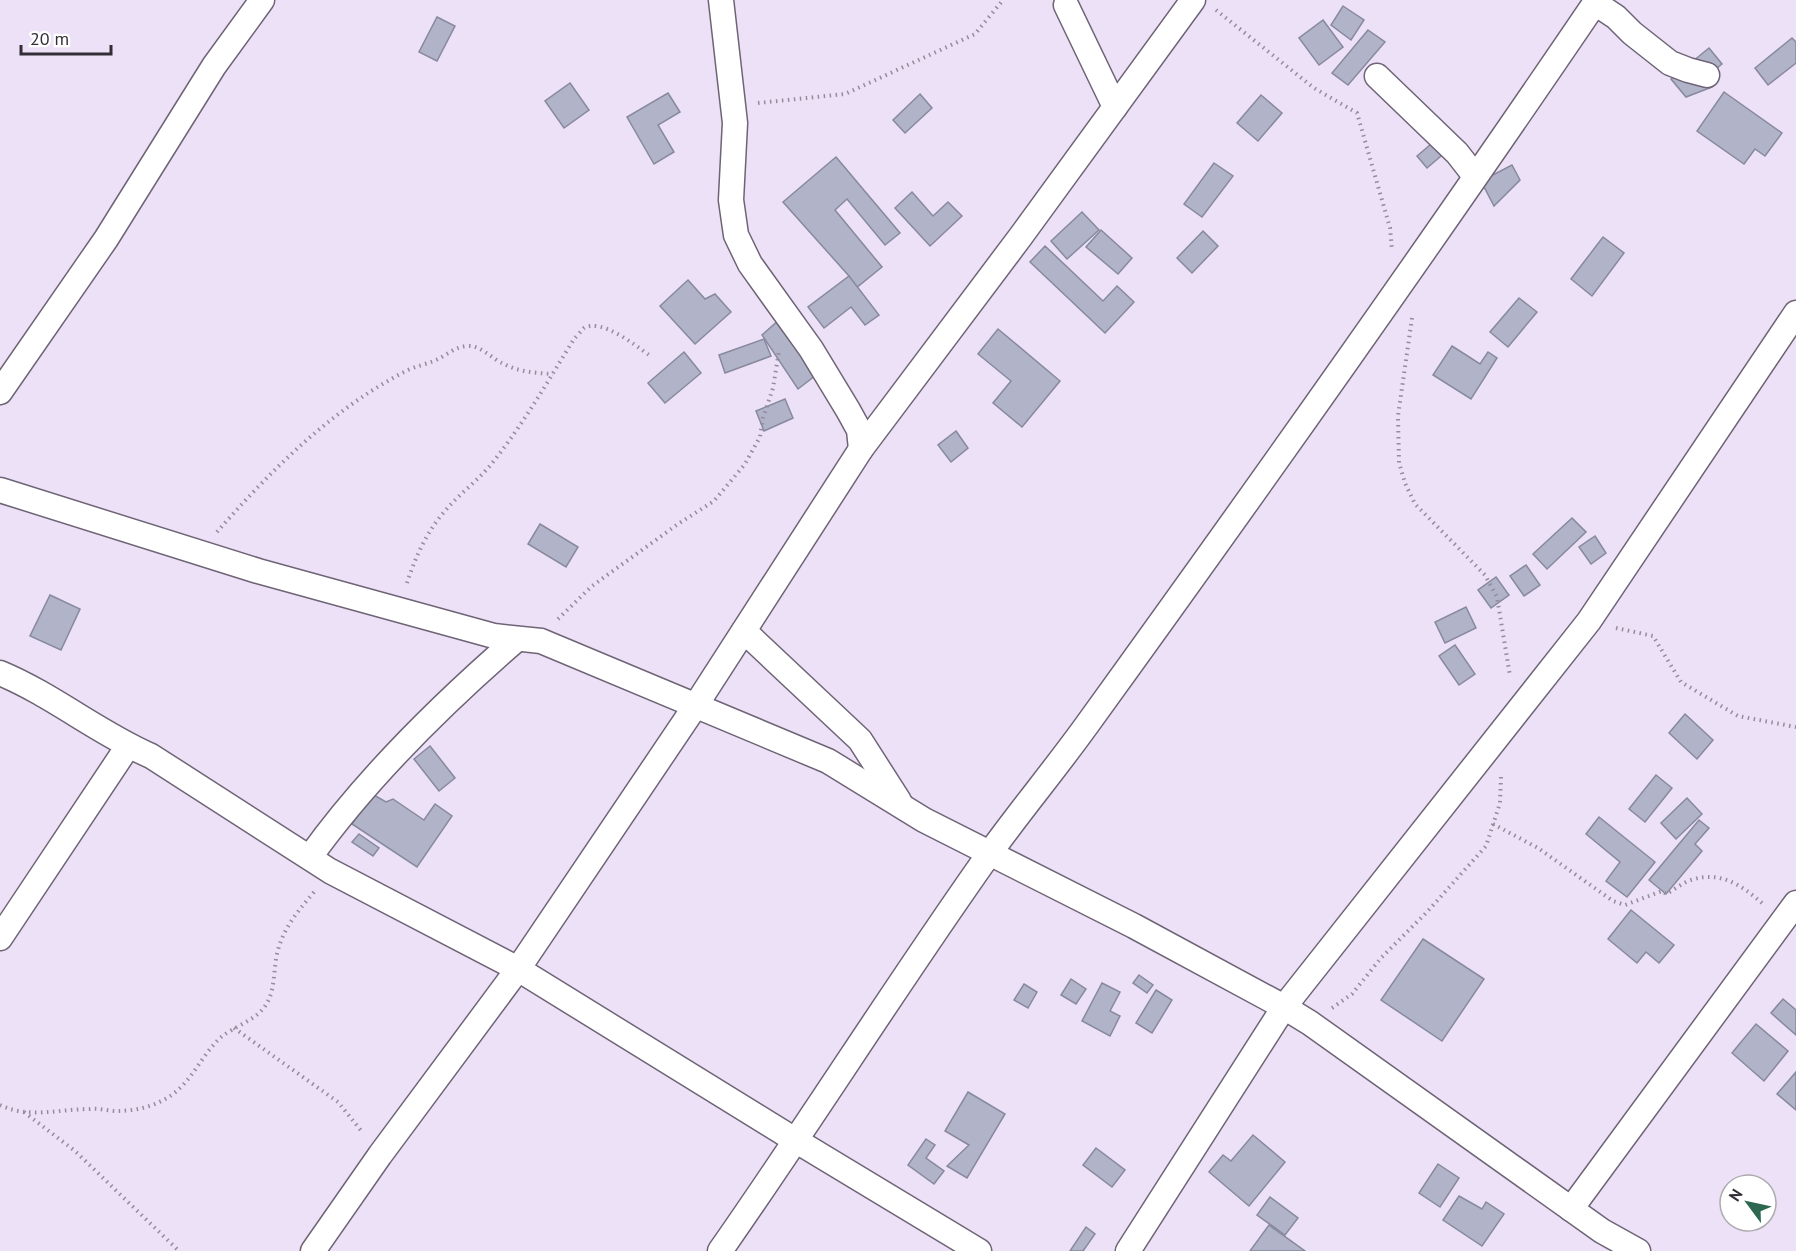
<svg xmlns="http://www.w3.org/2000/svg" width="1796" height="1251" font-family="'PT Sans',sans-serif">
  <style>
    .building { fill: #b1b3c9; stroke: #87899e; stroke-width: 1.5 }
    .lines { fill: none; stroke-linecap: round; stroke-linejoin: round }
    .minor-casing { stroke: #6e6476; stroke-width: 27 }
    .path { stroke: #948c9b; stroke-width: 4; stroke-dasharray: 1.5 4.5; stroke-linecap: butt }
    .minor { stroke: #fff; stroke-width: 24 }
  </style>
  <rect width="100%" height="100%" fill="#ede1f7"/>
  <!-- building -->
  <g class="building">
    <polygon points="1343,6 1364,20 1351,40 1331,25"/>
    <polygon points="437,17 455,26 437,61 419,52"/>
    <polygon points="1323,20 1343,47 1319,65 1299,38"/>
    <polygon points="1368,30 1385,42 1348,85 1332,73"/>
    <polygon points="1792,38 1796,42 1796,63 1768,85 1755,68"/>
    <polygon points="1709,48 1722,64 1711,73 1712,87 1686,97 1671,79"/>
    <polygon points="570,83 589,110 564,128 545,101"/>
    <polygon points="1724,92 1782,133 1765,156 1755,149 1744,164 1697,131"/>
    <polygon points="668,93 680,112 658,125 674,152 654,164 627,117"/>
    <polygon points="920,94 932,108 905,133 893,120"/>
    <polygon points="1261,95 1282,113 1258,141 1237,123"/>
    <polygon points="1437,139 1447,151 1427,168 1417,156"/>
    <polygon points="836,157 900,233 885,245 847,199 835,210 882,267 856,288 849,276 783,202"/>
    <polygon points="1214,163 1233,176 1202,217 1184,204"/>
    <polygon points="1512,165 1520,180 1494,206 1481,181"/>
    <polygon points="912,192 933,216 948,202 962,216 930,246 895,208"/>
    <polygon points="1082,212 1099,230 1067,259 1051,241"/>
    <polygon points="1101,230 1132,258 1118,274 1086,247"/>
    <polygon points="1203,231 1218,246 1192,273 1177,258"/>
    <polygon points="1603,237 1624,253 1592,296 1571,279"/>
    <polygon points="1045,246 1103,301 1117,286 1134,302 1105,333 1030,262"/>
    <polygon points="849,276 879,315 865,325 851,307 824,328 808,307"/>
    <polygon points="688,280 705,299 715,294 731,312 695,344 660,306"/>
    <polygon points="1519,298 1537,312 1508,347 1490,332"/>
    <polygon points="779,320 816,375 798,389 762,335"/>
    <polygon points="998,329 1060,381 1022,427 993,403 1011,381 978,354"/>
    <polygon points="764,339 771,356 725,373 719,355"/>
    <polygon points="1452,346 1480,364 1488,352 1497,358 1471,399 1433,375"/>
    <polygon points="684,352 701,373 665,403 648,383"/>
    <polygon points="785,399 793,418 764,431 756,411"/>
    <polygon points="956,431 968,448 951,462 938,445"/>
    <polygon points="1572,518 1586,532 1547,569 1533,554"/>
    <polygon points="540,524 578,547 566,567 528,544"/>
    <polygon points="1595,536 1606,553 1591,564 1579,547"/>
    <polygon points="1526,565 1540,585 1524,596 1510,576"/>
    <polygon points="1496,577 1509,595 1491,608 1478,590"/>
    <polygon points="50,595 80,609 61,650 30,636"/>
    <polygon points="1466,607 1476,628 1445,643 1435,622"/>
    <polygon points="1455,645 1475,674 1459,685 1439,656"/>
    <polygon points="1685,714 1713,740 1697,759 1669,733"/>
    <polygon points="430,746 455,778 439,791 414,759"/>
    <polygon points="1656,775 1672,788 1645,822 1629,809"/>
    <polygon points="372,794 386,802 393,799 424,820 435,804 452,816 417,867 352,824"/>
    <polygon points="1687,798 1702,814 1676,839 1661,823"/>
    <polygon points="1599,817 1655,862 1627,897 1606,881 1620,862 1586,834"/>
    <polygon points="1699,820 1709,828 1695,844 1702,851 1666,894 1649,880"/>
    <polygon points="359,834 379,848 373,856 352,842"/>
    <polygon points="1631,910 1674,945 1659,963 1646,952 1637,963 1608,939"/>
    <polygon points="1423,939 1484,979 1442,1041 1381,1000"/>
    <polygon points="1139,975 1153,985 1147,993 1133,983"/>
    <polygon points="1071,979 1086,989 1076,1004 1061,995"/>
    <polygon points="1102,983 1120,992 1110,1011 1120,1016 1110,1036 1082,1021"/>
    <polygon points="1024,984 1037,992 1028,1008 1014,1000"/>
    <polygon points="1156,990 1172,1000 1152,1033 1136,1023"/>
    <polygon points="1783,999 1796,1010 1796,1035 1771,1013"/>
    <polygon points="1756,1024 1788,1051 1764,1081 1732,1053"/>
    <polygon points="1796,1072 1796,1110 1777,1094"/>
    <polygon points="968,1092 1005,1114 967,1178 947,1166 969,1145 945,1131"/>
    <polygon points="1253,1135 1285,1162 1249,1206 1209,1172 1223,1155 1231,1161"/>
    <polygon points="926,1139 935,1145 926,1158 944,1171 934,1184 908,1165"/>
    <polygon points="1096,1148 1125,1170 1112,1187 1083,1165"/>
    <polygon points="1438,1164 1459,1178 1440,1207 1419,1193"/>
    <polygon points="1459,1196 1482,1209 1486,1202 1504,1214 1482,1246 1443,1220"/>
    <polygon points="1270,1197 1298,1218 1285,1235 1257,1215"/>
    <polygon points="1269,1225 1305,1251 1250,1251"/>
    <polygon points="1086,1227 1095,1234 1083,1251 1070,1251"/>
  </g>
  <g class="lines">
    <!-- minor casing -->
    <g class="minor-casing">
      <g id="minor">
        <polyline points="721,0 735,123 731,200 736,235 750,264 811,349 848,410 859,430 861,449"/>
        <polyline points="1595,3 1616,17 1632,33 1670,63 1688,70 1707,75"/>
        <polyline points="1066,5 1115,107"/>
        <polyline points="1377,76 1457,153 1475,176"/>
        <polyline points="0,392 106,239 214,66 262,0"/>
        <polyline points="0,490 258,571 494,636 541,641 828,761 924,820 1134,926 1284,1007 1310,1023 1602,1231 1638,1251"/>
        <polyline points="744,631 860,740 899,801"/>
        <path d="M0,673C53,695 98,733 151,756L330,871L518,969L795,1140L979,1251"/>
        <path d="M310,857C368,776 442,704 517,639"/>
        <polyline points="0,938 128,746"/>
        <polyline points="1571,1209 1796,903"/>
        <polyline points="313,1251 380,1155 518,969 696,705 861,449 1021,236 1193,0"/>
        <path d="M720,1251C811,1121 895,987 987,857C1020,811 1056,768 1089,722C1261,484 1432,243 1597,0"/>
        <polyline points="1128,1251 1284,1007 1589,621 1796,313"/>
      </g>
    </g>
    <!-- path -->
    <g class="path">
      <polyline points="1216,10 1314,88 1357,113 1390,228 1392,250"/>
      <polyline points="758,103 845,94 975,34 1003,0"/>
      <polyline points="1412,318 1398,416 1399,463 1405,483 1415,504 1485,575 1497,597 1510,676"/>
      <path d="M217,532C272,469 333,408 408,370C417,366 426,364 434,361C446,356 454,347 467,346C481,345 492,359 504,364C519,372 536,373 553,374"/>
      <path d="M407,583C415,558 427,531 445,511C460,493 479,480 493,462C524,423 548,381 574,339C577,336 581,331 584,328C601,318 635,345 649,355"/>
      <polyline points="558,619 592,586 678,524 714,501 745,464 760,437 763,418 773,388 779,351"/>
      <polyline points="1616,628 1653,636 1681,682 1738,716 1796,727"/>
      <path d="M1493,824L1538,848L1613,901L1625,905L1662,891L1666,894C1674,890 1682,883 1691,880C1720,870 1743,886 1763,904"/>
      <polyline points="1332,1008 1352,994 1381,958 1427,912 1486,846 1500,803 1501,777"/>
      <polyline points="234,1028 338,1102 363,1133"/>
      <path d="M0,1105C29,1119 59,1109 90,1109C99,1108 108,1111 117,1111C136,1111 157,1106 173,1094C193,1079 202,1055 220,1038C234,1026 258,1020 267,1003C276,987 273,967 278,950C284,927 299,910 314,892"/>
      <polyline points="24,1112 75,1151 179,1251"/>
    </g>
    <!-- minor -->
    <use href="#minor" class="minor"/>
  </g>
  <!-- north arrow -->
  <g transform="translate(1748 1203) rotate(303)"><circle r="28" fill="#ffffff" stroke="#adabaf" stroke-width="1.5"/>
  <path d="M0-4.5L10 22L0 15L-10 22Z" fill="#2d674f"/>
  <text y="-9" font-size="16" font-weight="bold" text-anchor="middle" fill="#322e36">N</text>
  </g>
  <!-- scale -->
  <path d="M21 45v9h90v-9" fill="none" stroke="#322e36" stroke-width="3"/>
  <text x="30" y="45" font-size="18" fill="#322e36" stroke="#ffffff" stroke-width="4.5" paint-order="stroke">20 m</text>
</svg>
